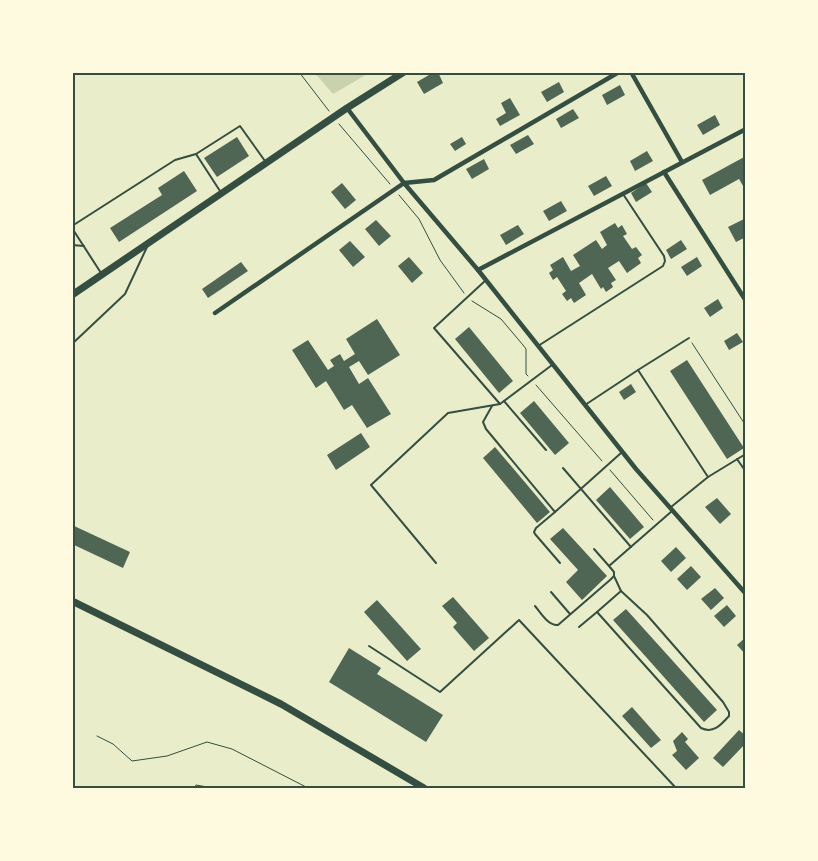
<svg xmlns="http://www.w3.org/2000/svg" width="818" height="861" font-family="'Crimson Pro',serif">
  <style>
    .green { fill: #cad2ad }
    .building { fill: #4f6655 }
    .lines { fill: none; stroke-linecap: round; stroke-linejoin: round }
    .path { stroke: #344e41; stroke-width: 1 }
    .service { stroke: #344e41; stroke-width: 2 }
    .minor { stroke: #344e41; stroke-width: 4.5 }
    .primary { stroke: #344e41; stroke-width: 7 }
    .trunk { stroke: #344e41; stroke-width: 7 }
    .neatline { fill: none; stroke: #344e41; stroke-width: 2 }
  </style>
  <rect width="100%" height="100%" fill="#e9edc9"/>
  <!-- green -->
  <polygon class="green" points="315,73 369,73 333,94"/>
  <!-- building -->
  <g class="building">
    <polygon points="434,72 438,72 443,83 424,94 417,82"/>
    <polygon points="559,82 564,92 547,102 541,92"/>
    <polygon points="620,85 625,95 607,105 602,95"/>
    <polygon points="510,98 520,115 500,126 496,119 506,113 501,103"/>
    <polygon points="573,109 579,118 561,128 556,119"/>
    <polygon points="715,115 720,125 703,135 697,125"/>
    <polygon points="528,135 534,144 516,154 510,145"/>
    <polygon points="237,137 249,156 217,177 204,158"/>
    <polygon points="462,137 466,144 455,151 450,144"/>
    <polygon points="647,151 653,161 635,171 630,161"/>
    <polygon points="746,156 746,191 739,179 710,195 702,180"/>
    <polygon points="484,159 489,169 472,179 466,169"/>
    <polygon points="184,171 197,191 119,242 110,228 162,195 158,188"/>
    <polygon points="606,176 612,186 594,196 588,186"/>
    <polygon points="342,183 356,200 345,209 331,192"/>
    <polygon points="646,183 652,192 636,202 631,193"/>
    <polygon points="561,201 567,211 549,221 543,211"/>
    <polygon points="746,218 746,237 736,242 728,227"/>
    <polygon points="376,220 391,236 379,246 365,229"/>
    <polygon points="615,223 618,228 622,225 627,234 623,236 632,249 636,247 642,255 638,258 641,263 627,273 619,261 608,268 616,280 611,283 613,287 606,292 603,287 601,289 592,274 579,283 586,295 574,303 571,298 567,301 562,294 566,291 557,277 553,280 549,273 553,270 550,265 563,257 571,271 580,266 573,255 596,240 602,249 607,245 600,232"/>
    <polygon points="518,225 524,234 506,245 500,235"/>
    <polygon points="681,240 687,249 671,259 666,250"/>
    <polygon points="350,241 365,257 353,267 339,250"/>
    <polygon points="409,257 423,273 412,283 398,266"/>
    <polygon points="697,257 702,266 687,276 681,267"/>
    <polygon points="241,262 248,271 208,298 202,289"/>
    <polygon points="718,299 723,308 710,317 704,308"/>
    <polygon points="377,319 400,355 368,375 359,361 349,367 359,384 368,378 391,414 367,428 352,405 344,410 326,381 316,388 292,350 308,340 328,370 334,366 330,360 340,354 344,361 355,354 346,339"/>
    <polygon points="469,327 513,381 499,393 455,339"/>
    <polygon points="737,333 743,342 729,350 724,341"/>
    <polygon points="687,360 744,448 727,459 670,371"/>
    <polygon points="631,384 636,392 624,400 619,392"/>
    <polygon points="534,401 569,443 555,455 520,413"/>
    <polygon points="361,433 370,447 336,470 327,455"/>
    <polygon points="495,447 550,512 537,523 483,458"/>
    <polygon points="610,487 644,527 630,539 596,500"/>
    <polygon points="717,498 731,514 720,524 705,507"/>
    <polygon points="72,525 130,552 123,568 72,544"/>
    <polygon points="563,528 607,576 582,600 566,582 578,570 550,539"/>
    <polygon points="676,547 686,558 671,572 661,561"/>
    <polygon points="691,566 701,577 687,590 677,579"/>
    <polygon points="715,588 724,598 711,610 701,599"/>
    <polygon points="453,597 489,638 474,651 453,627 457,623 442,606"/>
    <polygon points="377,600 421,649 407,661 364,612"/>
    <polygon points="727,605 736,616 724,627 714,616"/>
    <polygon points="626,609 717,710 704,722 613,620"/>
    <polygon points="746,637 746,655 737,645"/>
    <polygon points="349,648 381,668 377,674 443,715 426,742 329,682"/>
    <polygon points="632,707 661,740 651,748 622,716"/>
    <polygon points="739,730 746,736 746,743 723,767 713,758"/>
    <polygon points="682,732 688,739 685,742 699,758 686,770 672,755 677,751 673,741"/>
  </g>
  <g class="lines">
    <!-- path -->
    <g class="path">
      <polyline points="299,72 329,111"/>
      <polyline points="339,124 390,184"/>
      <polyline points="399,195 419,219 440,260 464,293"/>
      <polyline points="472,301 501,319 523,345 526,349 526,374 528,376"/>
      <polyline points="692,343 746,426"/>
      <polyline points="536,385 602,461"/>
      <polyline points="610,470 653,520"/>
      <polyline points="97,736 113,744 132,761 167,756 207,742 232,749 308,788"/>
      <polyline points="194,788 196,785 213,788"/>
    </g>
    <!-- service -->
    <g class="service">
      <polyline points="196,154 240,126 265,161"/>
      <polyline points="72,226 175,160 196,154 220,191"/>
      <polyline points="72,228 101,273"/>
      <polyline points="72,245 84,246"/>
      <polyline points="486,280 434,328 500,404"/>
      <polyline points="72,344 125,294 147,247"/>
      <polyline points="538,346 663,266 665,261 664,256 623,194"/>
      <polyline points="638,370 689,338"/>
      <polyline points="504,401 546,450"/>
      <polyline points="585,405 638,370 708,477 671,507"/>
      <polyline points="492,406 483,422 486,429 555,512 621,453"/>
      <polyline points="737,459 746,472"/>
      <polyline points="563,468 631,547"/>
      <polyline points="708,477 744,455"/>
      <polyline points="555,512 536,528 534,532 535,534 560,563"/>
      <polyline points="594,549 609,566"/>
      <polyline points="436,563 371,485 448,413 500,404 552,365"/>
      <polyline points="551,592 570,614"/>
      <path d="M535,606C541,613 548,626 558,625L610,580L614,576V572L609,566L672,511"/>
      <polyline points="597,612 621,591"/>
      <path d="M579,627L597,612L701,728C713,734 721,725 729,716V712L723,702L647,615L621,591L614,576"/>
      <polyline points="369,646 440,692 519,620 676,788"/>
    </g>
    <!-- minor -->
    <g class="minor">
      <polyline points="631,72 682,162"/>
      <polyline points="347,108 404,183 478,270 636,469 746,594"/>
      <polyline points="664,172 746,301"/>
      <polyline points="478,270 746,129"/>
      <polyline points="215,313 404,183 434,180 619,72"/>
    </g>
    <!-- primary -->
    <polyline class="primary" points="72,295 347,108 404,72"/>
    <!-- trunk -->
    <polyline class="trunk" points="72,601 281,704 424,788"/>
  </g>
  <!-- border -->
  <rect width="818" height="861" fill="none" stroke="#fefae0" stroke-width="148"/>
  <rect x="74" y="74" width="670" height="713" class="neatline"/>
</svg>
